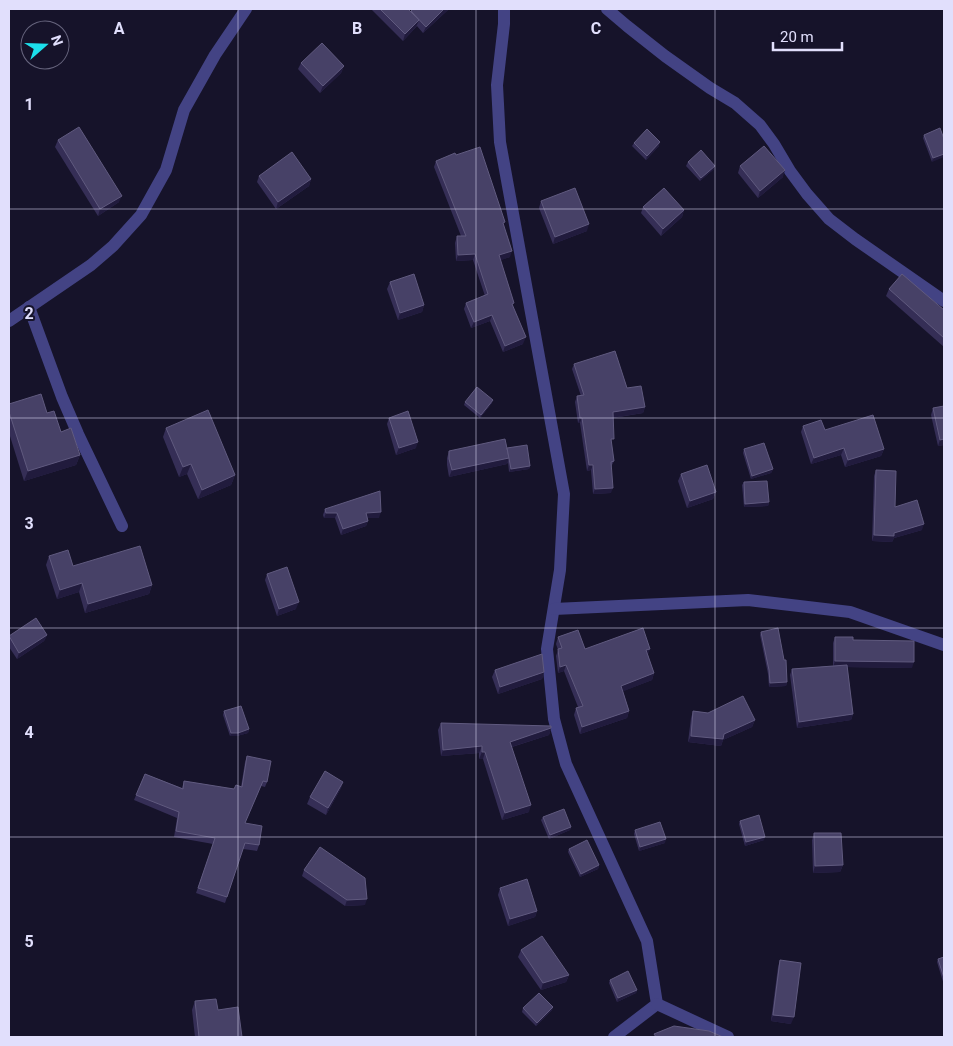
<svg xmlns="http://www.w3.org/2000/svg" width="953" height="1046" font-family="Roboto,sans-serif">
  <style>
    .lines { fill: none; stroke-linecap: round; stroke-linejoin: round }
    .street { stroke: #434384; stroke-width: 12 }
    .wall { fill: #352e56 }
    .shaded-wall { fill: #211b3d }
    .building { fill: #474167; stroke: #605a7f }
    .grid { fill: none; stroke: #e1dffc; stroke-width: 1; stroke-opacity: 0.55 }
    .grid-label { font-size: 16px; text-anchor: middle; font-weight: bold; fill: #e1dffc; stroke: #16132a; stroke-width: 4; stroke-linejoin: round; paint-order: stroke }
  </style>
  <rect width="100%" height="100%" fill="#16132a"/>
  <g class="lines">
    <!-- street -->
    <g class="street">
      <polyline points="504,9 504,24 497,85 500,142 564,494 560,570 547,649 554,719 566,764 647,941 657,1004 614,1037"/>
      <polyline points="607,9 627,26 665,56 710,88 735,103 760,125 774,144 790,171 807,194 829,219 855,239 944,301"/>
      <polyline points="29,307 62,397 78,434 122,526"/>
      <polyline points="9,321 91,265 113,246 141,215 166,170 184,110 215,55 246,9"/>
      <polyline points="554,609 748,600 850,612 944,645"/>
      <polyline points="657,1004 728,1037"/>
    </g>
  </g>
  <!-- wall -->
  <g class="wall">
    <polygon points="371,9 408,9 411,12 413,9 449,9 423,33 417,26 403,41"/>
    <polygon points="301,63 344,66 341,73 320,93 298,69"/>
    <polygon points="924,135 944,139 932,162 923,138"/>
    <polygon points="58,140 119,202 98,216 55,147"/>
    <polygon points="634,143 659,146 646,160 632,146"/>
    <polygon points="456,155 504,226 510,257 500,260 523,344 503,352 490,321 471,328 464,309 466,303 485,296 473,260 456,261 455,243 457,236 461,236 434,167 436,161"/>
    <polygon points="688,162 714,169 700,181 686,166"/>
    <polygon points="740,166 783,177 758,198 738,173"/>
    <polygon points="259,176 311,179 309,186 276,209 257,182"/>
    <polygon points="541,201 587,231 553,244 539,208"/>
    <polygon points="643,207 684,210 682,217 661,236 641,213"/>
    <polygon points="390,282 424,305 422,312 398,320 387,289"/>
    <polygon points="889,289 944,310 944,347 886,296"/>
    <polygon points="574,364 627,388 645,407 643,413 613,418 611,444 614,461 611,467 611,493 593,494 591,470 587,471 580,423 578,423 575,402 577,396 581,396 572,369"/>
    <polygon points="465,402 492,403 480,418 464,405"/>
    <polygon points="9,404 47,413 80,455 76,465 24,481 9,433"/>
    <polygon points="933,408 944,445 938,446 931,415"/>
    <polygon points="389,418 416,448 396,455 387,424"/>
    <polygon points="803,426 825,430 884,449 881,456 845,467 841,455 811,464 801,432"/>
    <polygon points="166,428 235,475 231,485 198,499 187,474 179,477 163,437"/>
    <polygon points="507,449 530,466 529,469 509,472 508,462 507,464 449,477 447,465 447,458 449,451"/>
    <polygon points="744,449 773,469 771,473 751,479 743,453"/>
    <polygon points="876,470 895,507 922,530 894,538 892,542 872,541 874,476"/>
    <polygon points="681,474 716,492 713,499 687,508 678,481"/>
    <polygon points="744,482 769,502 768,506 744,507 742,485"/>
    <polygon points="325,509 379,518 368,518 368,521 366,526 341,535 335,518 324,518 323,515"/>
    <polygon points="49,556 73,566 152,585 149,594 85,613 79,592 57,599 46,565"/>
    <polygon points="267,574 296,609 277,616 265,580"/>
    <polygon points="761,632 787,682 786,686 769,687 768,674 760,635"/>
    <polygon points="47,635 44,641 17,659 9,647 9,637"/>
    <polygon points="558,637 585,649 648,655 654,673 652,680 623,691 629,711 627,718 580,734 574,715 576,708 578,707 564,671 558,673 556,656 558,650 556,644"/>
    <polygon points="835,637 853,640 912,668 847,667 853,714 851,720 797,728 790,675 792,669 833,666 833,643"/>
    <polygon points="495,670 544,672 542,679 498,694 492,677"/>
    <polygon points="224,711 249,729 248,733 237,736 230,736 223,715"/>
    <polygon points="693,711 755,720 752,727 723,740 721,746 688,742 691,718"/>
    <polygon points="441,723 551,728 549,735 512,747 529,812 502,820 483,759 479,759 479,753 441,756 438,730"/>
    <polygon points="247,756 267,782 265,787 261,786 245,823 259,845 257,851 243,849 225,903 196,893 213,844 174,837 177,818 134,800 145,774 182,788 184,781 234,789 241,787 245,762"/>
    <polygon points="343,782 341,788 326,815 307,804 310,797"/>
    <polygon points="543,817 571,827 570,830 549,839 541,820"/>
    <polygon points="740,821 764,840 745,846 739,824"/>
    <polygon points="635,830 665,843 639,851 634,834"/>
    <polygon points="814,833 843,865 840,872 813,873 812,840"/>
    <polygon points="569,849 599,865 598,869 580,877 568,852"/>
    <polygon points="304,870 365,905 345,906 302,876"/>
    <polygon points="500,888 537,911 535,917 508,926 498,895"/>
    <polygon points="521,950 569,975 566,982 541,990 518,957"/>
    <polygon points="944,957 944,985 937,962 938,959"/>
    <polygon points="780,960 791,1024 771,1021 778,967"/>
    <polygon points="610,980 637,990 636,993 617,1002 609,983"/>
    <polygon points="195,1001 218,1010 242,1037 195,1037 192,1010"/>
    <polygon points="553,1007 552,1010 536,1026 522,1012 523,1008"/>
  </g>
  <!-- shaded-wall -->
  <g class="shaded-wall">
    <polygon points="444,9 449,9 423,33 426,27"/>
    <polygon points="419,20 416,27 403,41 405,34"/>
    <polygon points="344,66 341,73 320,93 323,86"/>
    <polygon points="660,142 659,146 646,160 647,156"/>
    <polygon points="944,154 944,157 932,162 933,158"/>
    <polygon points="715,166 714,169 700,181 701,178"/>
    <polygon points="785,170 783,177 758,198 760,191"/>
    <polygon points="311,179 309,186 276,209 278,202"/>
    <polygon points="122,196 119,202 98,216 100,209"/>
    <polygon points="684,210 682,217 661,236 663,229"/>
    <polygon points="589,224 587,231 553,244 555,237"/>
    <polygon points="512,251 510,257 496,262 499,255"/>
    <polygon points="475,254 473,260 456,261 458,255"/>
    <polygon points="424,305 422,312 398,320 400,313"/>
    <polygon points="492,315 490,321 471,328 474,322"/>
    <polygon points="526,337 523,344 503,352 505,346"/>
    <polygon points="493,400 492,403 480,418 481,415"/>
    <polygon points="645,407 643,413 611,418 613,412"/>
    <polygon points="580,418 582,418 580,423 578,423"/>
    <polygon points="944,439 944,445 938,446 940,440"/>
    <polygon points="418,442 416,448 396,455 399,448"/>
    <polygon points="844,448 841,455 811,464 814,458"/>
    <polygon points="884,449 881,456 845,467 848,460"/>
    <polygon points="80,455 76,465 24,481 28,471"/>
    <polygon points="509,458 507,464 449,477 452,470"/>
    <polygon points="191,464 187,474 179,477 183,467"/>
    <polygon points="589,465 593,465 591,470 587,471"/>
    <polygon points="530,466 529,469 509,472 511,469"/>
    <polygon points="773,469 771,473 751,479 752,476"/>
    <polygon points="235,475 231,485 198,499 202,490"/>
    <polygon points="613,488 611,493 593,494 595,489"/>
    <polygon points="716,492 713,499 687,508 690,501"/>
    <polygon points="769,502 768,506 744,507 745,504"/>
    <polygon points="381,512 379,518 364,518 366,513"/>
    <polygon points="326,513 337,513 335,518 324,518"/>
    <polygon points="368,521 366,526 341,535 343,529"/>
    <polygon points="924,524 922,530 894,538 892,542 872,541 874,535 894,533"/>
    <polygon points="82,583 79,592 57,599 60,590"/>
    <polygon points="152,585 149,594 85,613 88,604"/>
    <polygon points="299,602 296,609 277,616 279,609"/>
    <polygon points="47,635 44,641 17,659 19,653"/>
    <polygon points="650,649 648,655 646,650"/>
    <polygon points="835,661 914,662 912,668 833,667"/>
    <polygon points="566,665 564,671 558,673 560,667"/>
    <polygon points="544,672 542,679 498,694 500,687"/>
    <polygon points="654,673 652,680 619,693 621,686"/>
    <polygon points="787,682 786,686 769,687 770,683"/>
    <polygon points="629,711 627,718 580,734 582,727"/>
    <polygon points="853,714 851,720 797,728 799,722"/>
    <polygon points="755,720 752,727 723,740 721,746 688,742 691,736 724,734"/>
    <polygon points="551,728 549,735 508,748 510,742"/>
    <polygon points="249,729 248,733 237,736 230,736 231,733"/>
    <polygon points="482,746 479,753 441,756 443,750"/>
    <polygon points="482,752 485,752 483,759 479,759"/>
    <polygon points="343,782 341,788 326,815 328,808"/>
    <polygon points="531,805 529,812 502,820 505,813"/>
    <polygon points="571,827 570,830 549,839 550,835"/>
    <polygon points="765,837 764,840 745,846 746,842"/>
    <polygon points="666,839 665,843 639,851 640,847"/>
    <polygon points="599,865 598,869 580,877 581,874"/>
    <polygon points="843,865 840,872 813,873 815,866"/>
    <polygon points="367,899 365,905 345,906 347,900"/>
    <polygon points="537,911 535,917 508,926 510,919"/>
    <polygon points="569,975 566,982 541,990 543,983"/>
    <polygon points="637,990 636,993 617,1002 618,998"/>
    <polygon points="553,1007 552,1010 536,1026 537,1023"/>
    <polygon points="773,1015 794,1017 791,1024 771,1021"/>
  </g>
  <!-- building -->
  <g class="building">
    <polygon points="380,9 408,9 419,20 405,34"/>
    <polygon points="413,9 444,9 426,27 411,11"/>
    <polygon points="322,43 344,66 323,86 301,63"/>
    <polygon points="79,127 122,196 100,209 58,140"/>
    <polygon points="940,128 944,139 944,154 933,158 924,135"/>
    <polygon points="647,129 660,142 647,156 634,143"/>
    <polygon points="764,146 785,170 760,191 740,166"/>
    <polygon points="480,147 505,222 503,223 512,251 499,255 514,303 512,304 526,337 505,346 492,315 474,322 466,303 488,294 475,254 458,255 457,236 466,236 436,161 455,153 456,155"/>
    <polygon points="701,150 715,166 701,178 688,162"/>
    <polygon points="292,152 311,179 278,202 259,176"/>
    <polygon points="575,188 589,224 555,237 541,201"/>
    <polygon points="664,188 684,210 663,229 643,207"/>
    <polygon points="414,274 424,305 400,313 390,282"/>
    <polygon points="902,274 944,310 944,338 889,289"/>
    <polygon points="615,351 627,388 641,386 645,407 613,412 614,439 611,439 614,461 611,462 613,488 595,489 593,465 589,465 582,418 580,418 577,396 584,395 574,364"/>
    <polygon points="477,387 493,400 481,415 465,402"/>
    <polygon points="41,394 47,413 54,411 61,432 71,428 80,455 28,471 9,412 9,404"/>
    <polygon points="944,406 944,439 940,440 933,408"/>
    <polygon points="208,410 235,475 202,490 191,464 183,467 166,428"/>
    <polygon points="408,411 418,442 399,448 389,418"/>
    <polygon points="873,415 884,449 848,460 844,448 814,458 803,426 821,420 825,430"/>
    <polygon points="505,439 509,458 452,470 449,459 449,451"/>
    <polygon points="764,443 773,469 752,476 744,449"/>
    <polygon points="527,445 530,466 511,469 507,448"/>
    <polygon points="707,465 716,492 690,501 681,474"/>
    <polygon points="876,470 896,471 895,507 917,500 924,524 894,533 894,536 874,535"/>
    <polygon points="767,481 769,502 745,504 744,482"/>
    <polygon points="380,491 381,512 366,513 368,521 343,529 337,513 326,513 325,509"/>
    <polygon points="140,546 152,585 88,604 82,583 60,590 49,556 68,550 73,566"/>
    <polygon points="287,567 299,602 279,609 267,574"/>
    <polygon points="36,618 47,635 19,653 9,636"/>
    <polygon points="643,628 650,649 646,650 654,673 621,686 629,711 582,727 576,708 583,706 566,665 560,667 558,649 562,648 558,637 578,630 585,649"/>
    <polygon points="778,628 784,660 786,660 787,682 770,683 769,670 761,632"/>
    <polygon points="835,637 853,637 853,640 914,641 914,662 835,661"/>
    <polygon points="542,654 544,672 500,687 495,670"/>
    <polygon points="847,665 853,714 799,722 792,669"/>
    <polygon points="743,696 755,720 724,734 723,739 691,736 693,711 708,713"/>
    <polygon points="241,706 249,729 238,733 231,733 224,711"/>
    <polygon points="441,723 551,726 551,728 510,742 531,805 505,813 485,752 482,752 482,746 443,750"/>
    <polygon points="247,756 271,761 267,782 263,781 245,823 262,826 259,845 245,843 227,897 198,888 215,838 176,831 179,812 136,795 145,774 183,789 184,781 234,789 236,785 242,787"/>
    <polygon points="325,771 343,782 328,808 310,797"/>
    <polygon points="564,809 571,827 550,835 543,817"/>
    <polygon points="759,815 765,837 746,842 740,821"/>
    <polygon points="660,822 666,839 640,847 635,830"/>
    <polygon points="814,833 841,833 843,865 815,866"/>
    <polygon points="587,840 599,865 581,874 569,849"/>
    <polygon points="320,847 365,878 367,899 347,900 304,870"/>
    <polygon points="527,879 537,911 510,919 500,888"/>
    <polygon points="542,936 569,975 543,983 521,950"/>
    <polygon points="944,957 944,978 938,959"/>
    <polygon points="780,960 801,963 794,1017 773,1015"/>
    <polygon points="628,971 637,990 618,998 610,980"/>
    <polygon points="539,993 553,1007 537,1023 523,1008"/>
    <polygon points="216,999 218,1010 238,1007 242,1037 199,1037 195,1001"/>
    <polygon points="674,1026 709,1031 723,1037 656,1037 654,1034"/>
  </g>
  <!-- grid -->
  <path class="grid" d="M238,9V1037M476,9V1037M715,9V1037M9,209H944M9,418H944M9,628H944M9,837H944"/>
  <g class="grid-label">
    <text x="119" y="34">A</text>
    <text x="357" y="34">B</text>
    <text x="596" y="34">C</text>
    <text x="29" y="110">1</text>
    <text x="29" y="319">2</text>
    <text x="29" y="529">3</text>
    <text x="29" y="738">4</text>
    <text x="29" y="947">5</text>
  </g>
  <!-- border -->
  <rect width="953" height="1046" fill="none" stroke="#e1dffc" stroke-width="20"/>
  <!-- north arrow -->
  <g transform="translate(45 45) rotate(70)"><circle r="24" fill="#16132a" stroke="#67657e"/>
  <path d="M0-4L9 19L0 12L-9 19Z" fill="#1cdfeb"/>
  <text y="-8" font-size="14" font-weight="bold" text-anchor="middle" fill="#e1dffc">N</text>
  </g>
  <!-- scale -->
  <path d="M773 42v8h69v-8" fill="none" stroke="#e1dffc" stroke-width="2.5"/>
  <text x="780" y="42" font-size="15" fill="#e1dffc" stroke="#16132a" stroke-width="4" paint-order="stroke">20 m</text>
</svg>
